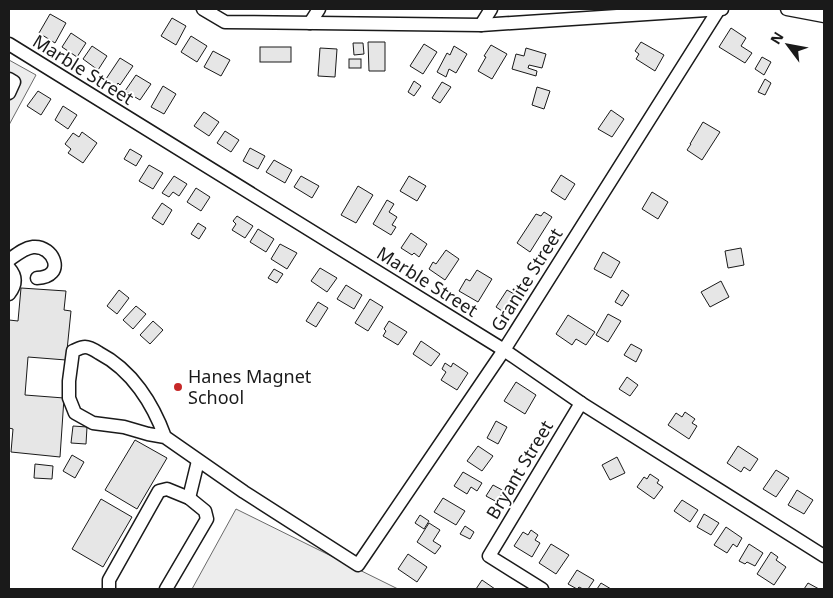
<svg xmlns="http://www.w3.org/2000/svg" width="833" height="598" font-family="'Noto Sans',sans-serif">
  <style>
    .built { fill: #ededed; stroke: #6a6a6a }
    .building { fill: #e6e6e6; stroke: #1a1a1a }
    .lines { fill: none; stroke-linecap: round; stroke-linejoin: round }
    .minor-casing { stroke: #1a1a1a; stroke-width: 15 }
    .minor { stroke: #fff; stroke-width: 12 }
    .poi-dot { fill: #c62828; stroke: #fff; stroke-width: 2 }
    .labels { text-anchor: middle; stroke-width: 4; stroke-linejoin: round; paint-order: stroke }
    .street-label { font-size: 18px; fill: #1a1a1a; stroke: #fff }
    .poi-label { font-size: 18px; fill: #1a1a1a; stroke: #fff; text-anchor: start }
  </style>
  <rect width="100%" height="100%" fill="#fff"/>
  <!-- built -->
  <g class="built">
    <polygon points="9,60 36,75 9,125"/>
    <polygon points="236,509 398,589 192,589"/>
  </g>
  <!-- building -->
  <g class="building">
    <polygon points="50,14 66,23 55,43 39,33"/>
    <polygon points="172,18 186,26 176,45 161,36"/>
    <polygon points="731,28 746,38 741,46 752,53 745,63 719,47"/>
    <polygon points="71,33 86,43 77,57 62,47"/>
    <polygon points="191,36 207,46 197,62 181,52"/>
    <polygon points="368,42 385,42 385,71 369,71"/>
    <polygon points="641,42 664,55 655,71 636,59 639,54 635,51"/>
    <polygon points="353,43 363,43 364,54 354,55"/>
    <polygon points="424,44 437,52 423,74 410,66"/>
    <polygon points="491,45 507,54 492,79 478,71 486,57 484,56"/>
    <polygon points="92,46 107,56 98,70 83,59"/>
    <polygon points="454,46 467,54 456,73 449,69 446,77 437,72 447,53 450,55"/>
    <rect x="260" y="47" width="31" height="15"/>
    <polygon points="320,48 337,49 335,77 318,76"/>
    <polygon points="526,48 546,54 542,68 529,65 528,68 537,71 536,76 512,69 516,54 524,56"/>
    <polygon points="213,51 230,60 221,76 204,67"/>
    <polygon points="762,57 771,62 764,75 755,69"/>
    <polygon points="120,58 133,66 120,85 118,83 116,86 106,79"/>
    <rect x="349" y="59" width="12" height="9"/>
    <polygon points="136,75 151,84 140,100 125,91"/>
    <polygon points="765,79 771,83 765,95 758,92"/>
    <polygon points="414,81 421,86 414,96 408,92"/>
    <polygon points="442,82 451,87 440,103 432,98"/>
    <polygon points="163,86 176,94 164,114 151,107"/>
    <polygon points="537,87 550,91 544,109 532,105"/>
    <polygon points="38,91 51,99 41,115 27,106"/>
    <polygon points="63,106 77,115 68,129 55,120"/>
    <polygon points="611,110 624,119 612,137 598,129"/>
    <polygon points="204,112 219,122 209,136 194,126"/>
    <polygon points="703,122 720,132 702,160 687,150 691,144 690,144"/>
    <polygon points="225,131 239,140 231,152 217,143"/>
    <polygon points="82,132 97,143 83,163 68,153 71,149 65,144 73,133 79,137"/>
    <polygon points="250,148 265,156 258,169 243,161"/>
    <polygon points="130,149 142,156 136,166 124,159"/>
    <polygon points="274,160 292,170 285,183 266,172"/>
    <polygon points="149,165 163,173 153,189 139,181"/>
    <polygon points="561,175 575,184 565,200 551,191"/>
    <polygon points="174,176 187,184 179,196 173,192 169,197 162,193"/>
    <polygon points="301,176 319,186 312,198 294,187"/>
    <polygon points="409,176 426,186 417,201 400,191"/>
    <polygon points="358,186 373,195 356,223 341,215"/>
    <polygon points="196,188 210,197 201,211 187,202"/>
    <polygon points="652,192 668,202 658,219 642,209"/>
    <polygon points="387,200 394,204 389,212 397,217 392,225 396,227 391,235 373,224"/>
    <polygon points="162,203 172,210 163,225 152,218"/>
    <polygon points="544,212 552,217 530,252 517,243 536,214 541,216"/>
    <polygon points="237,216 253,226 245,238 232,230 236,224 233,221"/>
    <polygon points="198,223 206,228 199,239 191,234"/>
    <polygon points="258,229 274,239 266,252 250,242"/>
    <polygon points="411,233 427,244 419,257 414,253 412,255 401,248"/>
    <polygon points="280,244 297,253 287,269 271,259"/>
    <polygon points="741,248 744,265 728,268 725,251"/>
    <polygon points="446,250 459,259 445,280 429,269 433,262 436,264"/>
    <polygon points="603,252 620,262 611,278 594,269"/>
    <polygon points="320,268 337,278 327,292 311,281"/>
    <polygon points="274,269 283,274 277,283 268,278"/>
    <polygon points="477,270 492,279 478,302 459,291 466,279 470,281"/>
    <polygon points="721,281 729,297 710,307 701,292"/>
    <polygon points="346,285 362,295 354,309 337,299"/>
    <polygon points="21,288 66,291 64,310 71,311 66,360 28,357 25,395 64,398 60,457 11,452 13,429 9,428 9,320 18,321"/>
    <polygon points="119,290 129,298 117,314 107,306"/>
    <polygon points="507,290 516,295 505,313 496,307"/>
    <polygon points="622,290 629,295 622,306 615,302"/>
    <polygon points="370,299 383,307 368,331 355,323"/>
    <polygon points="318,302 328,308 316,327 306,321"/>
    <polygon points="136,306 146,314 133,329 123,320"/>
    <polygon points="608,314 621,321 608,342 596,335"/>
    <polygon points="568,315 595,332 586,345 576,339 572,345 556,334"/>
    <polygon points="153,321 163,330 150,344 140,335"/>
    <polygon points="389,321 407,332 398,345 383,336 386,331 384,329"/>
    <polygon points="421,341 440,354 431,366 413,354"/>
    <polygon points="631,344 642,350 636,362 624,355"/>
    <polygon points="445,363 451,367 453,363 468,373 457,390 441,380 446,372 442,369"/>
    <polygon points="627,377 638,385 630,396 619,389"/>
    <polygon points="516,382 536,395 525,414 504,401"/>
    <polygon points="685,412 695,419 692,423 697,426 689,439 668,425 676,413 682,417"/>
    <polygon points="496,421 507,427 498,444 487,438"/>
    <polygon points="73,426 87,427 86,444 71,443"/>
    <polygon points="135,440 167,458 137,509 105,490"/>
    <polygon points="478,446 493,456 482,471 467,461"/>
    <polygon points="738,446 758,459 750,471 744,467 741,472 727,463"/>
    <polygon points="72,455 84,462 75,478 63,471"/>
    <polygon points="617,457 625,473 610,480 602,465"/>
    <polygon points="35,464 53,466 52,479 34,478"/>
    <polygon points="776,470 789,478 776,497 763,489"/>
    <polygon points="463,472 482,483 477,491 471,487 467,494 454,486"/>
    <polygon points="650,474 659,480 657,483 663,487 654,499 637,487 644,477 647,479"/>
    <polygon points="493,485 504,491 497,502 486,496"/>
    <polygon points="797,490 813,500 804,514 788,505"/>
    <polygon points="443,498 465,511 456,525 434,512"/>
    <polygon points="101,499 132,517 103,567 72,549"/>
    <polygon points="682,500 698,510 690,522 674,511"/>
    <polygon points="704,514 719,523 711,535 697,527"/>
    <polygon points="420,515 429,521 424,529 415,523"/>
    <polygon points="429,523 440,530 433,541 441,546 435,554 417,542"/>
    <polygon points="465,526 474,532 470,539 460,534"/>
    <polygon points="726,527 742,538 737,547 733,544 727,553 714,545"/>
    <polygon points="531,530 538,535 535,540 540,543 532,557 514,546 523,532 528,535"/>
    <polygon points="551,544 569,555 556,574 539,563"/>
    <polygon points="749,544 763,553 755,566 747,562 745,564 739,561"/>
    <polygon points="771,552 778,557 776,560 786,567 774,585 757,574"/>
    <polygon points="408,554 427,567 417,582 398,569"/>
    <polygon points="577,570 594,580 588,589 583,589 579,587 577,589 568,584"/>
    <polygon points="482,580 495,589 476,589"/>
    <polygon points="601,583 611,589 597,589"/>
    <polygon points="808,583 819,589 804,589"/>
  </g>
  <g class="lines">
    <!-- minor casing -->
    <g class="minor-casing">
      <g id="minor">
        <polyline points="203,9 225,22 481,25 722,9"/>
        <polyline points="787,9 824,16"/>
        <polyline points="310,23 319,9"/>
        <polyline points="481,25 491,9"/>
        <polyline points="9,44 504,350 581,403 824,556"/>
        <polyline points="9,79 14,82 9,93"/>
        <path d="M9,260C16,255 24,248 33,247C54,245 67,277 37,278"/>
        <path d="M9,268C17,277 16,285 9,294"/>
        <path d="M165,437C153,404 132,370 99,353C96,351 89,347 85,347C81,347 76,350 73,351L69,381V398L75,413L93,423L124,427L148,434L165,437L244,492L358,565L504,350L719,9"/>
        <polyline points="189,498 198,461"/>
        <polyline points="109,589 109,580 159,491 167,489 189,498 205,511 207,519 166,589"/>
        <polyline points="542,589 489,556 581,403"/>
      </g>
    </g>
    <!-- minor -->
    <use href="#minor" class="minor"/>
  </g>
  <!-- markers -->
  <circle class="poi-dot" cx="178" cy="387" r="5"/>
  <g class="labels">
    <!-- street labels -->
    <g class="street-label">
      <text transform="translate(83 70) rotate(32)" y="6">Marble Street</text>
      <text transform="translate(527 280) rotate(-58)" y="6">Granite Street</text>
      <text transform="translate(427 282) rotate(32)" y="6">Marble Street</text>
      <text transform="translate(520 470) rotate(-59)" y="6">Bryant Street</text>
    </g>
    <!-- poi labels -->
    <g class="poi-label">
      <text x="188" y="383">Hanes Magnet<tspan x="188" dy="21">School</tspan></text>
    </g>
  </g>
  <!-- border -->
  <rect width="833" height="598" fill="none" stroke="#1a1a1a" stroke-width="20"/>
  <!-- north arrow -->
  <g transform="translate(788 45) rotate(302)" stroke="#ffffff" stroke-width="4" paint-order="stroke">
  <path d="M0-4L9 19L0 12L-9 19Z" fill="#1a1a1a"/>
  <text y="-8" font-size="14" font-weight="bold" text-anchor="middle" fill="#1a1a1a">N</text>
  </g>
</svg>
